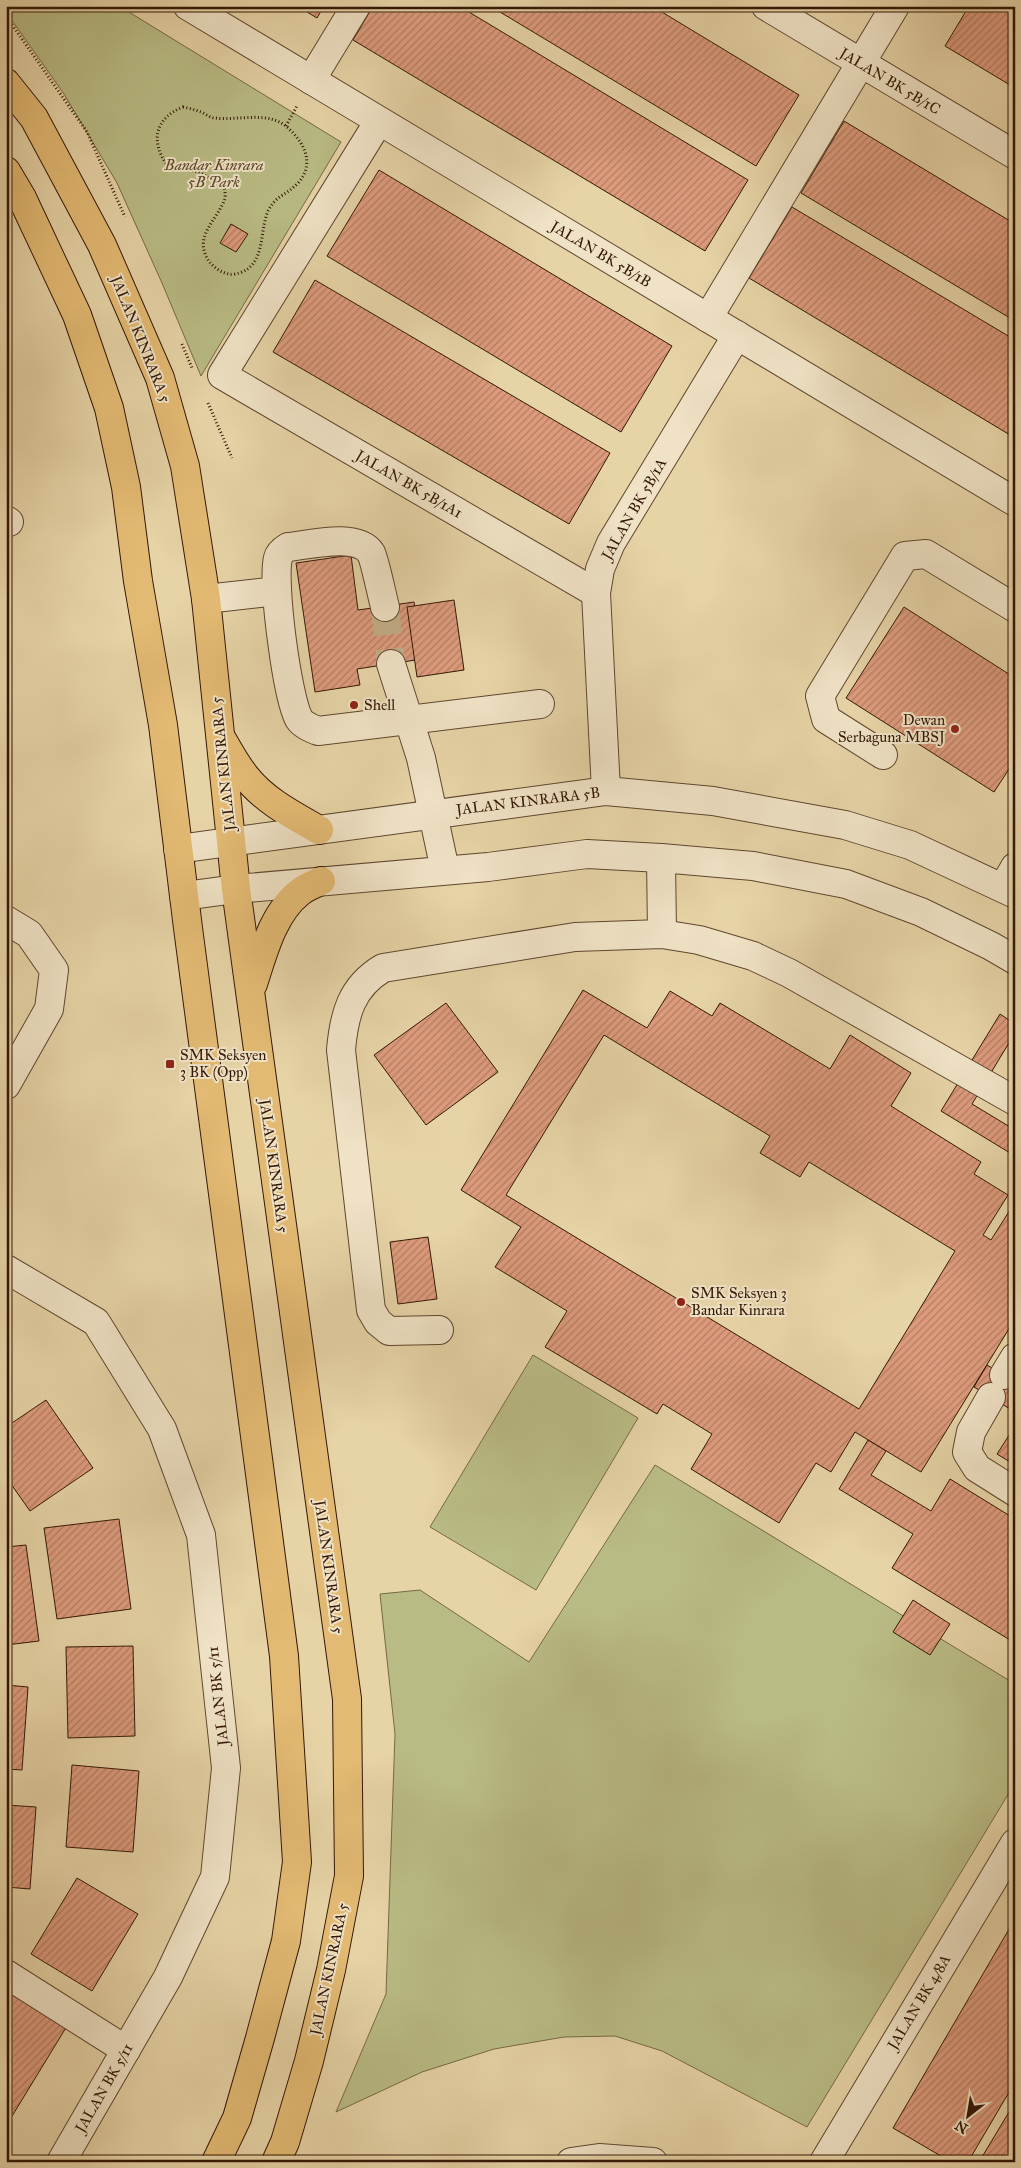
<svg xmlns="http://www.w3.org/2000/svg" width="1021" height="2168" font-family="'IM FELL Great Primer',serif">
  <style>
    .green { fill: #b9bb84; stroke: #766945 }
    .building { fill: url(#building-hatch); stroke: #341706; fill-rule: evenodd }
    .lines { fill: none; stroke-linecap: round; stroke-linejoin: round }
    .minor-tunnel { stroke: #c2ad86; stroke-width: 28; stroke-dasharray: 28 14; stroke-linecap: butt }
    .minor-casing { stroke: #60462e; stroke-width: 30 }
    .major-casing { stroke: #341706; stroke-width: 30 }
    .path { stroke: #341706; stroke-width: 3; stroke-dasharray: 1 2.5; stroke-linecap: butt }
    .minor { stroke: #efe2c5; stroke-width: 28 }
    .major { stroke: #e3ba73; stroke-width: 28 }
    .poi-dot { fill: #8f2418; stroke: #efe2c5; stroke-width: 2 }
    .labels { text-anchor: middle; stroke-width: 4; stroke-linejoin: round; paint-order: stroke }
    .street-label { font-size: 15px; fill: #341706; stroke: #efe2c5 }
    .park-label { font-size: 15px; font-style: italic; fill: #5c482c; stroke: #efe2c5 }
    .poi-label { font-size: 15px; fill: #341706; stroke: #efe2c5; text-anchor: start }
  </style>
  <defs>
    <pattern id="building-hatch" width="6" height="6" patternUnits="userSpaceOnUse" patternTransform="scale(1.25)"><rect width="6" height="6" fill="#dd9b7c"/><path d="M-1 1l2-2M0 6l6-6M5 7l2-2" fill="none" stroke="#b47d64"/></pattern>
  </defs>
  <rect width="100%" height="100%" fill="#e6d3a6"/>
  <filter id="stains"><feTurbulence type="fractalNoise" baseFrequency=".004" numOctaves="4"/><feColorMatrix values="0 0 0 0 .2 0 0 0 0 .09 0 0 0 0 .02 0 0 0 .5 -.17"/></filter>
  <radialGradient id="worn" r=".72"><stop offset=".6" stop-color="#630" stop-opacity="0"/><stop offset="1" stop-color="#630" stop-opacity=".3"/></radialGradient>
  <!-- green -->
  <g class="green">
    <polygon points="6,6 119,6 341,142 201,376 162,283 117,183 64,94 6,12"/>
    <polygon points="533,1355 638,1418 536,1590 430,1527"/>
    <polygon points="655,1465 1015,1684 1015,1783 807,2127 662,2051 615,2036 564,2037 494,2049 422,2072 336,2112 386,1994 395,1734 380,1594 420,1590 529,1662"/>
  </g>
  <!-- building -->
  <g class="building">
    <polygon points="297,6 324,6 317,18"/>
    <polygon points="373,6 459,6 748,180 705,251 353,40"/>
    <polygon points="490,6 652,6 799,95 756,166"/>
    <polygon points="969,6 1015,6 1015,88 945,46"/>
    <polygon points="844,121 1015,224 1015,321 801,193"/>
    <polygon points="379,170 672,346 621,432 327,256"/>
    <polygon points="792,207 1015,340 1015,438 749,278"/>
    <polygon points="231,224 248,234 236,252 220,243"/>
    <polygon points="315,280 610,453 569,524 273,352"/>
    <polygon points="351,555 358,610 414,602 422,659 357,669 360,685 315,692 296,563"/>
    <polygon points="454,600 464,670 417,677 407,607"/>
    <polygon points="904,607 1015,678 1015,760 994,792 846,698"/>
    <path d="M583,990L647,1028L670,991L712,1016L720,1003L830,1069L850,1035L911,1073L891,1106L981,1162L974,1174L1008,1195L983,1235L991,1240L1015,1202V1242L1009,1251L1015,1254V1319L921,1472L855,1432L831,1472L816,1463L779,1523L691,1469L712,1434L663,1404L657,1414L545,1347L567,1311L495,1267L521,1227L461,1190ZM604,1035L770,1136L760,1153L800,1177L809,1162L955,1251L859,1409L506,1195Z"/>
    <polygon points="446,1003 498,1072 426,1125 374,1055"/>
    <polygon points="1000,1014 1015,1024 1015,1033 972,1104 1015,1130 1015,1156 941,1111"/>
    <polygon points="428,1237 437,1299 398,1304 390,1242"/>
    <polygon points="987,1365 1015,1382 1015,1412 974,1387"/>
    <polygon points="46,1400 93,1468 30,1511 6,1477 6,1427"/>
    <polygon points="1015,1426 1015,1465 997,1454"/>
    <polygon points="868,1440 886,1451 871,1475 931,1511 950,1479 1015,1519 1015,1632 1010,1640 892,1568 913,1534 839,1489"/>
    <polygon points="119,1519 131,1609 57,1619 44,1528"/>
    <polygon points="26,1545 39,1641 6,1645 6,1547"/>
    <polygon points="913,1600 950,1624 930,1655 893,1632"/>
    <polygon points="133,1646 135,1736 68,1738 66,1647"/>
    <polygon points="6,1685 28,1687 22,1770 6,1769"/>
    <polygon points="72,1765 139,1771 133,1852 66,1847"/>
    <polygon points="6,1805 36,1807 30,1889 6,1887"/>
    <polygon points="77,1878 138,1914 92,1991 31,1954"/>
    <polygon points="1015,1919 1015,2082 968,2162 951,2162 893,2128"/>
    <polygon points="6,1990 67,2026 6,2126"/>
    <polygon points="1015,2102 1015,2162 979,2162"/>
  </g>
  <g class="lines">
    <!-- minor-tunnel -->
    <polyline class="minor-tunnel" points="385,607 391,664"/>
    <!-- minor casing -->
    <g class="minor-casing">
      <g id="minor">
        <polyline points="188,6 1015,502"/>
        <polyline points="766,6 1015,155"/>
        <polyline points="311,80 356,6"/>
        <polyline points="379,121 222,375 596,593"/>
        <polyline points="708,318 895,6"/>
        <polyline points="6,520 9,522"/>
        <polyline points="206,599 277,591"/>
        <path d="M385,607C382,596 375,561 371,553C357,532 309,545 288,547C283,550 279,553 278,558C272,582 287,697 299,719C303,725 311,728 318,731L540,704"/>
        <polyline points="391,664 421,758 445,870"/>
        <polyline points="883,755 826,719 820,696 905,556 926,554 1015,608"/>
        <polyline points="606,791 596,593 600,569 611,543 737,335"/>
        <polyline points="178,849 606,791 713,801 845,825 910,845 1015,894"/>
        <polyline points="661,858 662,934"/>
        <polyline points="1003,888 1015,867"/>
        <polyline points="184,896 236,889 488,867 587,854 661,858 753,866 846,884 921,912 991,946 1015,960"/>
        <polyline points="6,920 29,934 54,970 49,1009 6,1085"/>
        <polyline points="6,1269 96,1322 162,1429 201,1535 226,1768 215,1877 168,1977 61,2162"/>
        <path d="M439,1330L389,1331L378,1322L371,1310L341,1050C344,1015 351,987 383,968L575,937L662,934L699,940L753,956L789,973L1015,1101"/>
        <polyline points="1004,1375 1015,1357"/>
        <polyline points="991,1397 971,1432 967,1452 977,1468 1015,1492"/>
        <polyline points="6,1974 126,2050"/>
        <polyline points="571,2162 599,2158 653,2162"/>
        <polyline points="824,2162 1015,1843"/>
      </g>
    </g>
    <!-- major casing -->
    <g class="major-casing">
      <g id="major">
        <polyline points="6,83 34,118 102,245 160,378 185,466 206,599 236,889 347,1699 349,1876 331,1970 309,2061 285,2142 276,2162"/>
        <polyline points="6,171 22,198 77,315 109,408 126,487 138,581 163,725 188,928 284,1656 297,1862 286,1941 260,2038 237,2118 216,2162"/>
        <path d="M223,741C230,753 237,766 246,777C265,801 293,815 319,830"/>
        <path d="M253,984C263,953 273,913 300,892C306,887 314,884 321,881"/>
      </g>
    </g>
    <!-- path -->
    <g class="path">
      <polyline points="6,16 87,132 125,217"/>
      <path d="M183,107C189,108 195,110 201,112C206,114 210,118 215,118C238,121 269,110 288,128C305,143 315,164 298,183C287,195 276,195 268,211C259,232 266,265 239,273C236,274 232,275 229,274C219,272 210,265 206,256C196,235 217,219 224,201C226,197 225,191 224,186L199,172L167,165C150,141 155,118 183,107Z"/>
      <polyline points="286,126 297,106"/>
      <polyline points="182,344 192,368"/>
      <polyline points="208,403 232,458"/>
    </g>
    <!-- minor -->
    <use href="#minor" class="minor"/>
    <!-- major -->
    <use href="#major" class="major"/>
  </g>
  <!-- markers -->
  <g class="poi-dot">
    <circle cx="354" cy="705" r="5"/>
    <circle cx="955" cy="729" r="5"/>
    <rect x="165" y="1059" width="10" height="10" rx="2.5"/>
    <circle cx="681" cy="1302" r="5"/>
  </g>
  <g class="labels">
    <!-- street labels -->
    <g class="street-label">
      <text transform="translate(890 81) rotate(31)" y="5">JALAN BK 5B/1C</text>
      <text transform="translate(601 254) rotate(31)" y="5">JALAN BK 5B/1B</text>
      <text transform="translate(141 339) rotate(68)" y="5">JALAN KINRARA 5</text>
      <text transform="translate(409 484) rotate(30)" y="5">JALAN BK 5B/1A1</text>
      <text transform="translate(634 509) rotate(-60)" y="5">JALAN BK 5B/1A</text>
      <text transform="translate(223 764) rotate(-96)" y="5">JALAN KINRARA 5</text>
      <text transform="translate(528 801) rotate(-7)" y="5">JALAN KINRARA 5B</text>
      <text transform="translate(274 1166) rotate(82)" y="5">JALAN KINRARA 5</text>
      <text transform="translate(329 1567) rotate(82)" y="5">JALAN KINRARA 5</text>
      <text transform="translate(218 1696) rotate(-96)" y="5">JALAN BK 5/11</text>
      <text transform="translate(329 1969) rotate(-78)" y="5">JALAN KINRARA 5</text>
      <text transform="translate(919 2002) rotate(-59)" y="5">JALAN BK 4/8A</text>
      <text transform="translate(104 2088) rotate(-60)" y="5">JALAN BK 5/11</text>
    </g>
    <!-- park labels -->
    <g class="park-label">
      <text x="214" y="170">Bandar Kinrara<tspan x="214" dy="17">5B Park</tspan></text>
    </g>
    <!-- poi labels -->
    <g class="poi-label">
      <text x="364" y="710">Shell</text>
      <text x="945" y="725" text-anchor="end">Dewan<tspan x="945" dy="17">Serbaguna MBSJ</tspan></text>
      <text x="180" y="1060">SMK Seksyen<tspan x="180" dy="17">3 BK (Opp)</tspan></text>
      <text x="691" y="1298">SMK Seksyen 3<tspan x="691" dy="17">Bandar Kinrara</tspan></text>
    </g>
  </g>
  <!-- margin -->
  <rect width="1021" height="2168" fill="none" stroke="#e6d3a6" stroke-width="25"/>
  <rect x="8" y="8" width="1006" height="2153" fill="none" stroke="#341706" stroke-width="2.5"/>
  <rect x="12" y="12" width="996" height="2143" fill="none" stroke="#341706"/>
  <!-- north arrow -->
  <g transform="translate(968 2116) rotate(211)" stroke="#efe2c5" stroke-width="4" paint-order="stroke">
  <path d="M0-4L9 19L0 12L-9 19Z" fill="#341706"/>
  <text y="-8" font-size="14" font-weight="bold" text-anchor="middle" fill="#341706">N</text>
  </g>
  <rect width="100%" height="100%" filter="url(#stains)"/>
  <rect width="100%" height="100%" fill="url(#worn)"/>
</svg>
